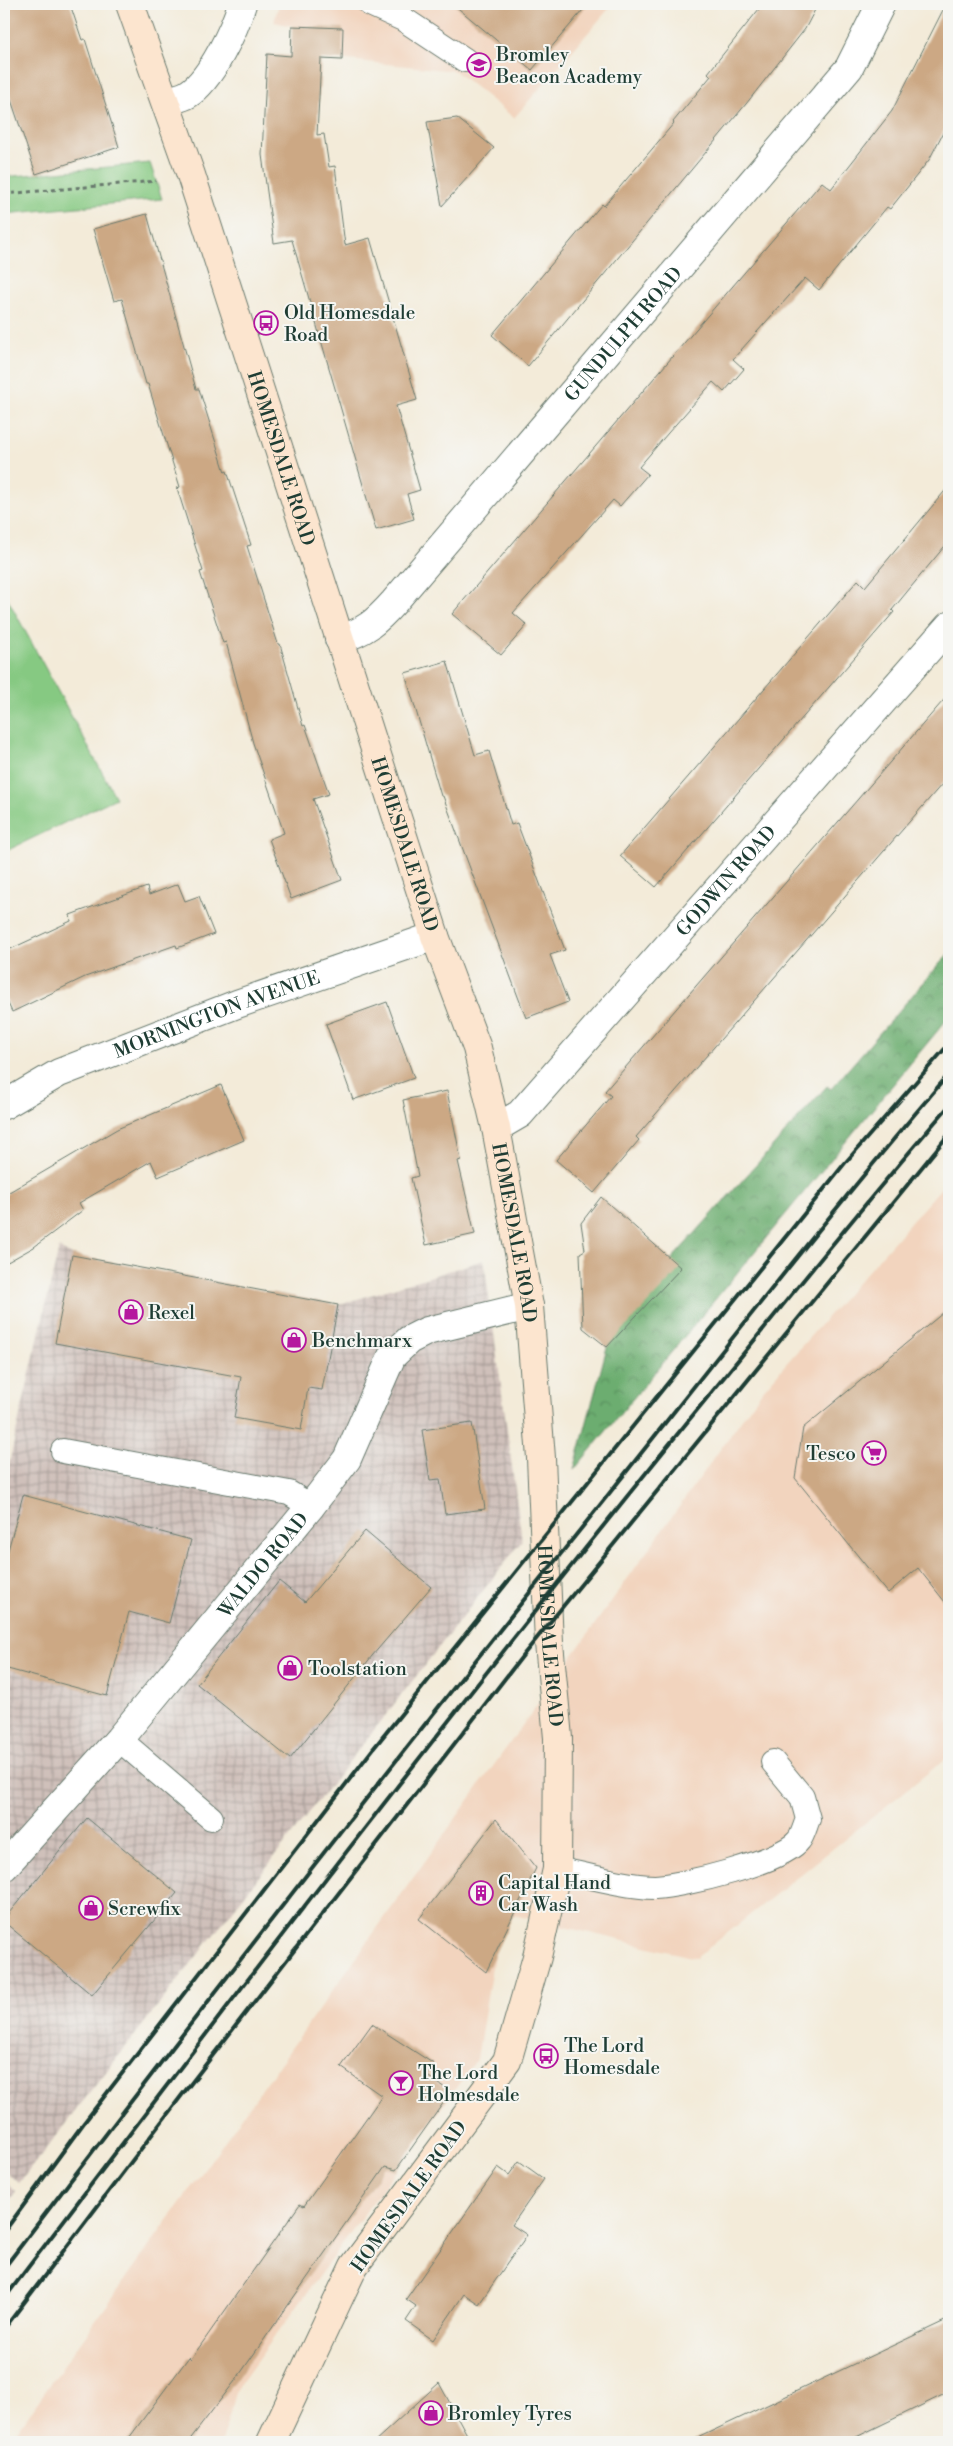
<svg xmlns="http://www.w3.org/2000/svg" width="953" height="2446" font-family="'Libre Bodoni',serif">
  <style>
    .built { fill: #f2d4be }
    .industrial { fill: url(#industrial-grid) }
    .green { fill: #86c982; stroke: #52835b }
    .forest { fill: url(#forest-crowns); stroke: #467552 }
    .building { fill: #cca884 }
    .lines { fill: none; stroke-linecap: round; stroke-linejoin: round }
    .service-casing { stroke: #697a6e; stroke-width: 26 }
    .minor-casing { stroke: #697a6e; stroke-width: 30 }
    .secondary-casing { stroke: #697a6e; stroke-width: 30 }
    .path { stroke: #697a6e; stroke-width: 3; stroke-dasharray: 4 4; stroke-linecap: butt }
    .service { stroke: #fff; stroke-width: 24 }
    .minor { stroke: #fff; stroke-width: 28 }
    .secondary { stroke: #fce5cf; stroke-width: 28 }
    .rail { stroke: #1f3d34; stroke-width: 4 }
    .labels { text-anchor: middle; stroke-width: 4; stroke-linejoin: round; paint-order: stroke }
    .poi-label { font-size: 19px; fill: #1f3d34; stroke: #f6f6f2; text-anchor: start }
    .street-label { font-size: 19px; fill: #1f3d34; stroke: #f6f6f2 }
  </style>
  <defs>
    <pattern id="industrial-grid" width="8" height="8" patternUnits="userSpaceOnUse" patternTransform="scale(1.25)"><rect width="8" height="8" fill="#cfc0ba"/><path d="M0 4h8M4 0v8" fill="none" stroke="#a79d98"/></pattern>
    <pattern id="forest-crowns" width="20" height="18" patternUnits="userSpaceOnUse" patternTransform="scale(1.25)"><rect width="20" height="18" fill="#6cad70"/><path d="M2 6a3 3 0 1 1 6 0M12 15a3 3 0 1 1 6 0" fill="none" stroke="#588e5d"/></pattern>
  </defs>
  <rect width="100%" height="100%" fill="#f6f6f2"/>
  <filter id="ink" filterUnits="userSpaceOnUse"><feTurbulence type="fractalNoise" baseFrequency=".02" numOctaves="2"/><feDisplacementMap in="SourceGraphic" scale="10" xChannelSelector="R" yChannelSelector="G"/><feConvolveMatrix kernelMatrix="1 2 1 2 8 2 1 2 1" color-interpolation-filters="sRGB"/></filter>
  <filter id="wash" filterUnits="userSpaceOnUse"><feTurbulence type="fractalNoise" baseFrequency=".0096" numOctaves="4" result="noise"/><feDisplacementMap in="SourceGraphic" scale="20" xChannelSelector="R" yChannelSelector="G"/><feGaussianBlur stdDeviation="1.12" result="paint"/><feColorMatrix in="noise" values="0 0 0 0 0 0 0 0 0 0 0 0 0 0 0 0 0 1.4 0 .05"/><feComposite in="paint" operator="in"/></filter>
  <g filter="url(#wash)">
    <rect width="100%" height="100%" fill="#f3ebd9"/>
    <!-- built -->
    <g class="built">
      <polygon points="279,4 613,4 514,118 455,71 337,59 343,28 292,26 274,22"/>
      <polygon points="949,1179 949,1756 696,1958 501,1912 477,2059 238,2387 221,2442 9,2442 762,1391"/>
    </g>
    <!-- industrial -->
    <g class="industrial">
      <polygon points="59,1248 72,1255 338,1305 484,1260 522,1541 19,2183 4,2171 4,1485"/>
      <polygon points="4,2181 16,2191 4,2208"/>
    </g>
    <!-- green -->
    <g class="green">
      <polygon points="150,163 162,199 4,214 4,177"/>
      <polygon points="4,592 116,798 4,852"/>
    </g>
    <!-- forest -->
    <polygon class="forest" points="949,953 949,1017 574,1470 607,1347 670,1261 827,1086 831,1089"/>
    <g id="blocks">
      <!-- building -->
      <g class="building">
        <polygon points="4,4 70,4 82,40 85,39 119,147 36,174 4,79"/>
        <polygon points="453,4 588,4 532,70"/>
        <polygon points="763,4 818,4 805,29 746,104 528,366 492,335 602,204 604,206 674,123 673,122 711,76 708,73"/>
        <polygon points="946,4 949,4 949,121 929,160 890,209 887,207 819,290 805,278 733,359 744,369 724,392 713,382 668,433 639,467 648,474 620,506 613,500 513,613 527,625 501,655 452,614 822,182 831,189 892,111"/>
        <polygon points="292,26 343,28 342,60 321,59 317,135 324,134 329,167 335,166 345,245 370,238 417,400 396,406 420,490 407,494 414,519 376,530 292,240 274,243 262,155 267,54 291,56"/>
        <polygon points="457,118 494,148 442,206 427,122"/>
        <polygon points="147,214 196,389 199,389 225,472 227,471 251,545 247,546 278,644 280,644 303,726 305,725 329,794 313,799 342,880 291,899 269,839 284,833 253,743 226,642 223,643 200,572 203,571 177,488 180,487 148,384 146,384 122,299 114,301 93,229"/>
        <polygon points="949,486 949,541 892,610 894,612 656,887 620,856 858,580 865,587"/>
        <polygon points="447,661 475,755 489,751 511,825 517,823 565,950 550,955 568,1002 526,1018 443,796 441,796 405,673"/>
        <polygon points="949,694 949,776 636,1137 639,1140 594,1193 556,1160 611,1096 605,1091"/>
        <polygon points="178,884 185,901 199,896 214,934 177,948 176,945 85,977 12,1012 4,995 4,952 71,921 70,915 147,887 149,895"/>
        <polygon points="387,1002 414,1078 353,1100 326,1024"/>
        <polygon points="221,1085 244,1140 158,1177 151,1161 79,1203 83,1210 34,1247 4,1264 4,1195 117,1129"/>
        <polygon points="447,1091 461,1160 458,1161 475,1234 426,1245 411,1178 418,1176 403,1100"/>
        <polygon points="601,1197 681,1268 607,1347 583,1328 580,1253 585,1250 581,1223"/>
        <polygon points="72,1255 338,1305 322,1390 308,1388 301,1430 234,1418 241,1377 55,1343"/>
        <polygon points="949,1308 949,1607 918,1568 888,1593 795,1478 803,1428"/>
        <polygon points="472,1423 485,1509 445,1514 440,1479 430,1480 422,1430"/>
        <polygon points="23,1495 191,1540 169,1623 129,1612 107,1696 4,1668 4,1565"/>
        <polygon points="365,1531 431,1587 372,1656 290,1759 197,1684 279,1581 305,1602"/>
        <polygon points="87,1818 177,1893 92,1995 4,1922 4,1919"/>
        <polygon points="496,1819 536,1868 486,1972 419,1919"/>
        <polygon points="372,2024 434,2064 426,2075 451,2092 396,2170 385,2167 235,2381 188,2442 126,2442 189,2357 191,2359 300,2204 304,2206 382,2096 341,2067"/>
        <polygon points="519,2161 544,2179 512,2225 527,2235 479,2304 464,2294 433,2340 406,2321 416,2306 406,2299 498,2167 509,2175"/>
        <polygon points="949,2319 949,2392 846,2442 689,2442"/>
        <polygon points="439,2383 471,2442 374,2442"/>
      </g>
    </g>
  </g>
  <g filter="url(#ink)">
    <use href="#blocks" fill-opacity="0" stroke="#697a6e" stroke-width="1"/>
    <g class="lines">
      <!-- service casing -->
      <g class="service-casing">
        <g id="service">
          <polyline points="370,4 403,19 465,60"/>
          <polyline points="63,1451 289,1493 311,1506"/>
          <polyline points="119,1739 211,1818"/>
          <path d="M557,1869C585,1875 627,1887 655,1887C682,1886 783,1862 799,1840C803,1835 805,1826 808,1819L802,1797L773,1762"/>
        </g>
      </g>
      <!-- minor casing -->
      <g class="minor-casing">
        <g id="minor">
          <path d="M166,101C173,99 182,98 188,94C211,80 235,28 242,4"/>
          <path id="s1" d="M339,639C365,632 376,622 394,602L849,68L881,4"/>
          <path id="s2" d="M4,1105L59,1073L237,1004L435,936"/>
          <path id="s3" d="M496,1128L520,1114L949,626"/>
          <path id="s4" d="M4,1867L119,1739L311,1506L347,1459L392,1356L409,1340L427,1331L529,1306"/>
        </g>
      </g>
      <!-- secondary casing -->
      <g class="secondary-casing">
        <g id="secondary">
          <path id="s5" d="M130,4L191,175L435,936L477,1048L496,1128L529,1306L541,1458L549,1643L558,1738L557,1869L537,1957L507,2061L354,2266L271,2442"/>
        </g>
      </g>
      <!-- path -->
      <polyline class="path" points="4,194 156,181"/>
      <!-- service -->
      <use href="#service" class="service"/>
      <!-- minor -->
      <use href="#minor" class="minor"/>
      <!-- secondary -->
      <use href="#secondary" class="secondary"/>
      <!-- rail -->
      <g class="rail">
        <polyline points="4,2232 83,2124 373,1749 845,1163 949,1044"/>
        <path d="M4,2268C195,2016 389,1767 588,1520C707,1371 824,1219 949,1074"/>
        <path d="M4,2299C239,1990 474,1682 720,1382C796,1290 870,1196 949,1106"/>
        <polyline points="4,2329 182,2095 524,1654 949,1134"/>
      </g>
    </g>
  </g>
  <!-- icons -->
  <defs>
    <g id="school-ring" transform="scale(1.25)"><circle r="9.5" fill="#f6f6f2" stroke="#b5179e" stroke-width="1.5"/><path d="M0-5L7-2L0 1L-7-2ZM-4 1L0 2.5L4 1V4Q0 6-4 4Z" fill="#b5179e"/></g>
    <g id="bus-ring" transform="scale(1.25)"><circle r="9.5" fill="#f6f6f2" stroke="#b5179e" stroke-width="1.5"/><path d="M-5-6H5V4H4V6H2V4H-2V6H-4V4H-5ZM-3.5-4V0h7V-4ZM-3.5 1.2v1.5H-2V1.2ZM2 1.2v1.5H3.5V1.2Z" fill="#b5179e"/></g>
    <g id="shop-ring" transform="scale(1.25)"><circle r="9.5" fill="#f6f6f2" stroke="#b5179e" stroke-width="1.5"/><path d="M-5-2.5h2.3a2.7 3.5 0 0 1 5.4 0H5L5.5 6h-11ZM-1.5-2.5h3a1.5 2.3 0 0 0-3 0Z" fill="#b5179e"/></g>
    <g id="supermarket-ring" transform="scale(1.25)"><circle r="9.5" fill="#f6f6f2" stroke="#b5179e" stroke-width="1.5"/><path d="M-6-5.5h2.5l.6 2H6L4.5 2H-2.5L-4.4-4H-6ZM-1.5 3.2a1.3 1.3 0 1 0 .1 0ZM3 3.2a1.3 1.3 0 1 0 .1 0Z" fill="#b5179e"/></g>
    <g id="building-ring" transform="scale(1.25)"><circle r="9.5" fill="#f6f6f2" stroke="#b5179e" stroke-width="1.5"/><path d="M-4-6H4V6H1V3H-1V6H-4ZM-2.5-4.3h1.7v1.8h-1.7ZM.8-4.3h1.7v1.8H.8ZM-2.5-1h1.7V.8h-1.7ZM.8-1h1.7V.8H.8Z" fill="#b5179e"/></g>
    <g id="bar-ring" transform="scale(1.25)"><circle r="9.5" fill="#f6f6f2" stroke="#b5179e" stroke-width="1.5"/><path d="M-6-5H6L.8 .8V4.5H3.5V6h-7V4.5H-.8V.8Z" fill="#b5179e"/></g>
  </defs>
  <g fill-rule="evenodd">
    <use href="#school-ring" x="479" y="65"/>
    <use href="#bus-ring" x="266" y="323"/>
    <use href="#shop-ring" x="131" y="1312"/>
    <use href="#shop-ring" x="294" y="1340"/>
    <use href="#supermarket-ring" x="874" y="1453"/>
    <use href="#shop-ring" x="290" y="1668"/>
    <use href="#building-ring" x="481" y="1893"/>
    <use href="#shop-ring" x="91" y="1908"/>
    <use href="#bus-ring" x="546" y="2056"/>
    <use href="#bar-ring" x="401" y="2083"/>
    <use href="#shop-ring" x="431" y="2413"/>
  </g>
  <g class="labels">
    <!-- poi labels -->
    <g class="poi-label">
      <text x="496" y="61">Bromley<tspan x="496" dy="22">Beacon Academy</tspan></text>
      <text x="284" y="319">Old Homesdale<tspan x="284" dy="22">Road</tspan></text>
      <text x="148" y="1319">Rexel</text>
      <text x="312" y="1347">Benchmarx</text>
      <text x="856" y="1460" text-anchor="end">Tesco</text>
      <text x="308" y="1675">Toolstation</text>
      <text x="498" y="1889">Capital Hand<tspan x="498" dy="22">Car Wash</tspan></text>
      <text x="108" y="1915">Screwfix</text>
      <text x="564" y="2052">The Lord<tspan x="564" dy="22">Homesdale</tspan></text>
      <text x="418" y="2079">The Lord<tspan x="418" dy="22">Holmesdale</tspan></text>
      <text x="448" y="2420">Bromley Tyres</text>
    </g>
    <!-- street labels -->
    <g class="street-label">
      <text dy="7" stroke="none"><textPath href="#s1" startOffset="420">GUNDULPH ROAD</textPath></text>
      <text dy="7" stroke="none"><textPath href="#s5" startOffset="479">HOMESDALE ROAD</textPath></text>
      <text dy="7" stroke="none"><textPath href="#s5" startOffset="884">HOMESDALE ROAD</textPath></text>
      <text dy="7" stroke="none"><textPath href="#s3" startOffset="339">GODWIN ROAD</textPath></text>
      <text dy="7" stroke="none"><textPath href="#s2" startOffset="232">MORNINGTON AVENUE</textPath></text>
      <text dy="7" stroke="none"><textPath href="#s5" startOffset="1289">HOMESDALE ROAD</textPath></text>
      <text dy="7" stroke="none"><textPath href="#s4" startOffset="398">WALDO ROAD</textPath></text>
      <text dy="7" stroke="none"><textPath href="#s5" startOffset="1694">HOMESDALE ROAD</textPath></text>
      <text transform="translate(408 2196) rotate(-54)" y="7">HOMESDALE ROAD</text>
    </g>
  </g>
  <!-- margin -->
  <rect width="953" height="2446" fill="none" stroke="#f6f6f2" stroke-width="20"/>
</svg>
